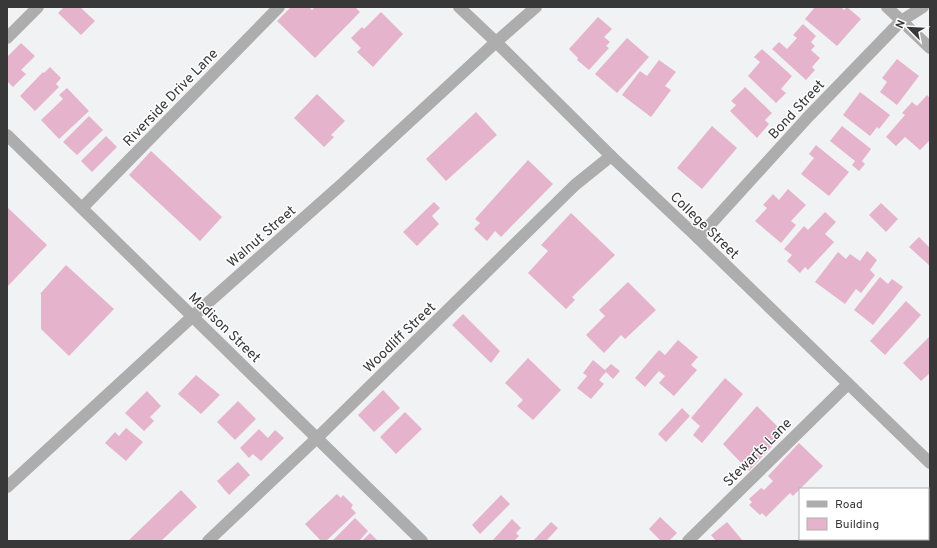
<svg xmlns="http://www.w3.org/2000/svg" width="937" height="548" font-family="Overpass,sans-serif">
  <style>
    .building { fill: #e5b4cc }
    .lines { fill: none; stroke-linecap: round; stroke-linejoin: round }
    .minor { stroke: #aeadad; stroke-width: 12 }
    .labels { text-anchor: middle; stroke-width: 3; stroke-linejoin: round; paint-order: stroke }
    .street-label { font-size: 14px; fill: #383839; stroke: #fff }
  </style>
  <rect width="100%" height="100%" fill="#f1f2f3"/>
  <!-- building -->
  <g class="building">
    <polygon points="64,7 80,7 95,21 81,35 58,13"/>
    <polygon points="291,7 309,7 312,10 315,7 355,7 360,12 315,58 277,21"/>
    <polygon points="815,7 841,7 844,10 847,7 861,19 837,46 805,19"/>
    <polygon points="381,12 403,34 373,67 357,52 361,48 351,38 362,27 364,29"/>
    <polygon points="598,17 612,29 604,37 610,42 606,46 609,48 589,70 577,60 578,58 569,49"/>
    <polygon points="803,24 816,36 811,42 815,46 811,50 820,58 812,67 815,70 806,80 772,49 779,42 787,49 797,38 793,35"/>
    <polygon points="627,38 649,57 617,93 595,74"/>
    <polygon points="21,43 35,56 21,70 26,74 13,87 7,81 7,57"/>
    <polygon points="762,49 792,76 781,89 786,93 776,103 748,76 760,62 754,57"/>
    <polygon points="897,59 919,76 897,105 880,92 887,82 882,78"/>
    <polygon points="659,60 676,72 665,86 671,90 651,117 622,95 640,71 647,76"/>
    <polygon points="50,67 61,78 56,84 59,87 35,111 20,96 43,72 44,73"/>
    <polygon points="745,87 772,113 765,120 769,124 757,138 730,111 736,105 731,101"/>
    <polygon points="67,88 89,111 59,139 41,120 63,99 59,95"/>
    <polygon points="860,92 890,115 879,129 877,127 870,136 843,115"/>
    <polygon points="317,94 345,121 331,135 334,137 324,147 294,118"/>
    <polygon points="927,95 930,98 930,140 920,150 905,137 896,146 886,137 905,115 902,113 912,102 917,106"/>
    <polygon points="476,112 497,135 446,181 426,159"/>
    <polygon points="89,116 103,130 77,155 63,142"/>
    <polygon points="712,126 737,148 702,189 677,168"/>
    <polygon points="842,126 871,149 862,161 865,164 859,171 852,165 855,161 830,141"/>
    <polygon points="106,136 117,147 92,172 81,161"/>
    <polygon points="816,145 849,172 829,196 801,174 814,158 809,154"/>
    <polygon points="151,151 222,217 200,241 129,175"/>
    <polygon points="528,160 553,184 501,237 495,231 487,241 474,229 480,223 475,219"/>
    <polygon points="788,189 806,205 791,221 796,225 781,243 755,221 767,208 763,205 773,194 779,200"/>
    <polygon points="434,202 440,208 432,216 439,224 417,246 403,232"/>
    <polygon points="881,203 898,219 886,232 869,215"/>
    <polygon points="7,207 47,245 7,287"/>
    <polygon points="825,212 836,222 825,234 834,242 808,270 805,267 800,273 787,261 792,255 784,249 804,226 808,230"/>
    <polygon points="571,213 615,255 572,297 575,300 566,309 528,273 548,251 541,245"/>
    <polygon points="919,237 930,248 930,266 909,247"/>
    <polygon points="867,251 877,260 870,270 875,275 861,293 856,289 845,304 815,282 838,252 846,259 850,254 860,261"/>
    <polygon points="66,265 114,309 69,356 41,329 41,294 40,294"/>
    <polygon points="880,277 888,284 892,279 903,287 873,325 854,310"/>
    <polygon points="628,282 656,310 625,339 621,335 604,353 586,335 605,316 599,310"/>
    <polygon points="906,301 921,315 885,355 870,341"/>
    <polygon points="463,314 500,351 491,363 452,325"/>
    <polygon points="930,336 930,373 921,381 903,363"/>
    <polygon points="678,340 698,357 691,365 697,370 674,396 659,383 665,376 659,371 645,387 635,378 659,350 665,355"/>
    <polygon points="528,358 561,390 533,420 517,406 523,400 505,383"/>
    <polygon points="593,360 605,370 611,364 620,371 613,379 606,372 599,380 604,384 591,399 577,388 587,376 583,373"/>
    <polygon points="196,375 220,395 201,414 178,394"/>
    <polygon points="725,378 743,394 702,443 693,435 700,426 691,418"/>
    <polygon points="383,390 400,408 374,432 358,415"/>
    <polygon points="147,391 161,406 150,417 154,421 144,431 125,413"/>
    <polygon points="238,401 256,419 235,440 217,422"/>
    <polygon points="757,406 784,433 749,471 723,444"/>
    <polygon points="682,408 690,416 666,442 658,434"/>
    <polygon points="405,412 422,429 396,454 380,437"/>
    <polygon points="126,428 143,442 126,461 105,443 115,432 119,436"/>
    <polygon points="259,429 268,438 275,430 284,438 261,461 253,454 249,458 240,448"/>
    <polygon points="799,443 823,466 793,496 790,493 766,517 762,513 760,515 749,505 752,502 749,499 761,488 764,490 773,481 768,476"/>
    <polygon points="238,462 250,475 229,495 217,481"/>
    <polygon points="181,490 197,507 161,541 128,541"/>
    <polygon points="337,494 341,498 343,495 353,505 351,508 356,513 326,541 321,541 305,524"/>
    <polygon points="501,495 510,504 480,534 472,525"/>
    <polygon points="660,517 677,533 669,541 661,541 649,529"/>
    <polygon points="355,518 368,531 359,541 332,541"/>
    <polygon points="512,519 521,528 516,533 519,536 514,541 492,541"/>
    <polygon points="551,522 558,528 546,541 533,541"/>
    <polygon points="727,522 743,541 716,541 711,535"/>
    <polygon points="370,533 378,541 362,541"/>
    <polygon points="833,539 901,539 903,541 835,541"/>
  </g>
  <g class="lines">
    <!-- minor -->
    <g class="minor">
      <polyline points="459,7 496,42 611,156 698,238 930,463"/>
      <polyline points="887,7 930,48"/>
      <polyline points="7,38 38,7"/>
      <polyline points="7,135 422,541"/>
      <polyline points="82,208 279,7"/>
      <polyline points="698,238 808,117 901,21 923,7"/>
      <polyline points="7,487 193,316 342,184 496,42 536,7"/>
      <polyline points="208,541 317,438 575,185 611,156"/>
      <polyline points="688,541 848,384"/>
    </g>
  </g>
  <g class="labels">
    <!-- street labels -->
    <g class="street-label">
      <text transform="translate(170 97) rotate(-46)" y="5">Riverside Drive Lane</text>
      <text transform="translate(796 109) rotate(-47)" y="5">Bond Street</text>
      <text transform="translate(705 225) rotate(44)" y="5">College Street</text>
      <text transform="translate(261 236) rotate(-41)" y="5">Walnut Street</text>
      <text transform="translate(225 327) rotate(44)" y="5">Madison Street</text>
      <text transform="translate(399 337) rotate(-44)" y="5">Woodliff Street</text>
      <text transform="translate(757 452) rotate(-45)" y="5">Stewarts Lane</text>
    </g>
  </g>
  <!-- border -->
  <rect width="937" height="548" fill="none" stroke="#383839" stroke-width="16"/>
  <!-- legend -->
  <rect x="799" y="488" width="130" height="52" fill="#ffffff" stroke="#afafb0"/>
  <rect x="807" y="501" width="20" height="6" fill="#aeadad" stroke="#afafb0"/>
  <text x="835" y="508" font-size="12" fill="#383839">Road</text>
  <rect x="807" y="518" width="20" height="12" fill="#e5b4cc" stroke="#afafb0"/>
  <text x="835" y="528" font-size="12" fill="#383839">Building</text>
  <!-- north arrow -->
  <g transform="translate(909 28) rotate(294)" stroke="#ffffff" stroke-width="3" paint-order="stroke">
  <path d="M0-3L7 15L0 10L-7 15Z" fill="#383839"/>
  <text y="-6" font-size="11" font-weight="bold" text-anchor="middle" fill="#383839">N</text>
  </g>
</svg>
